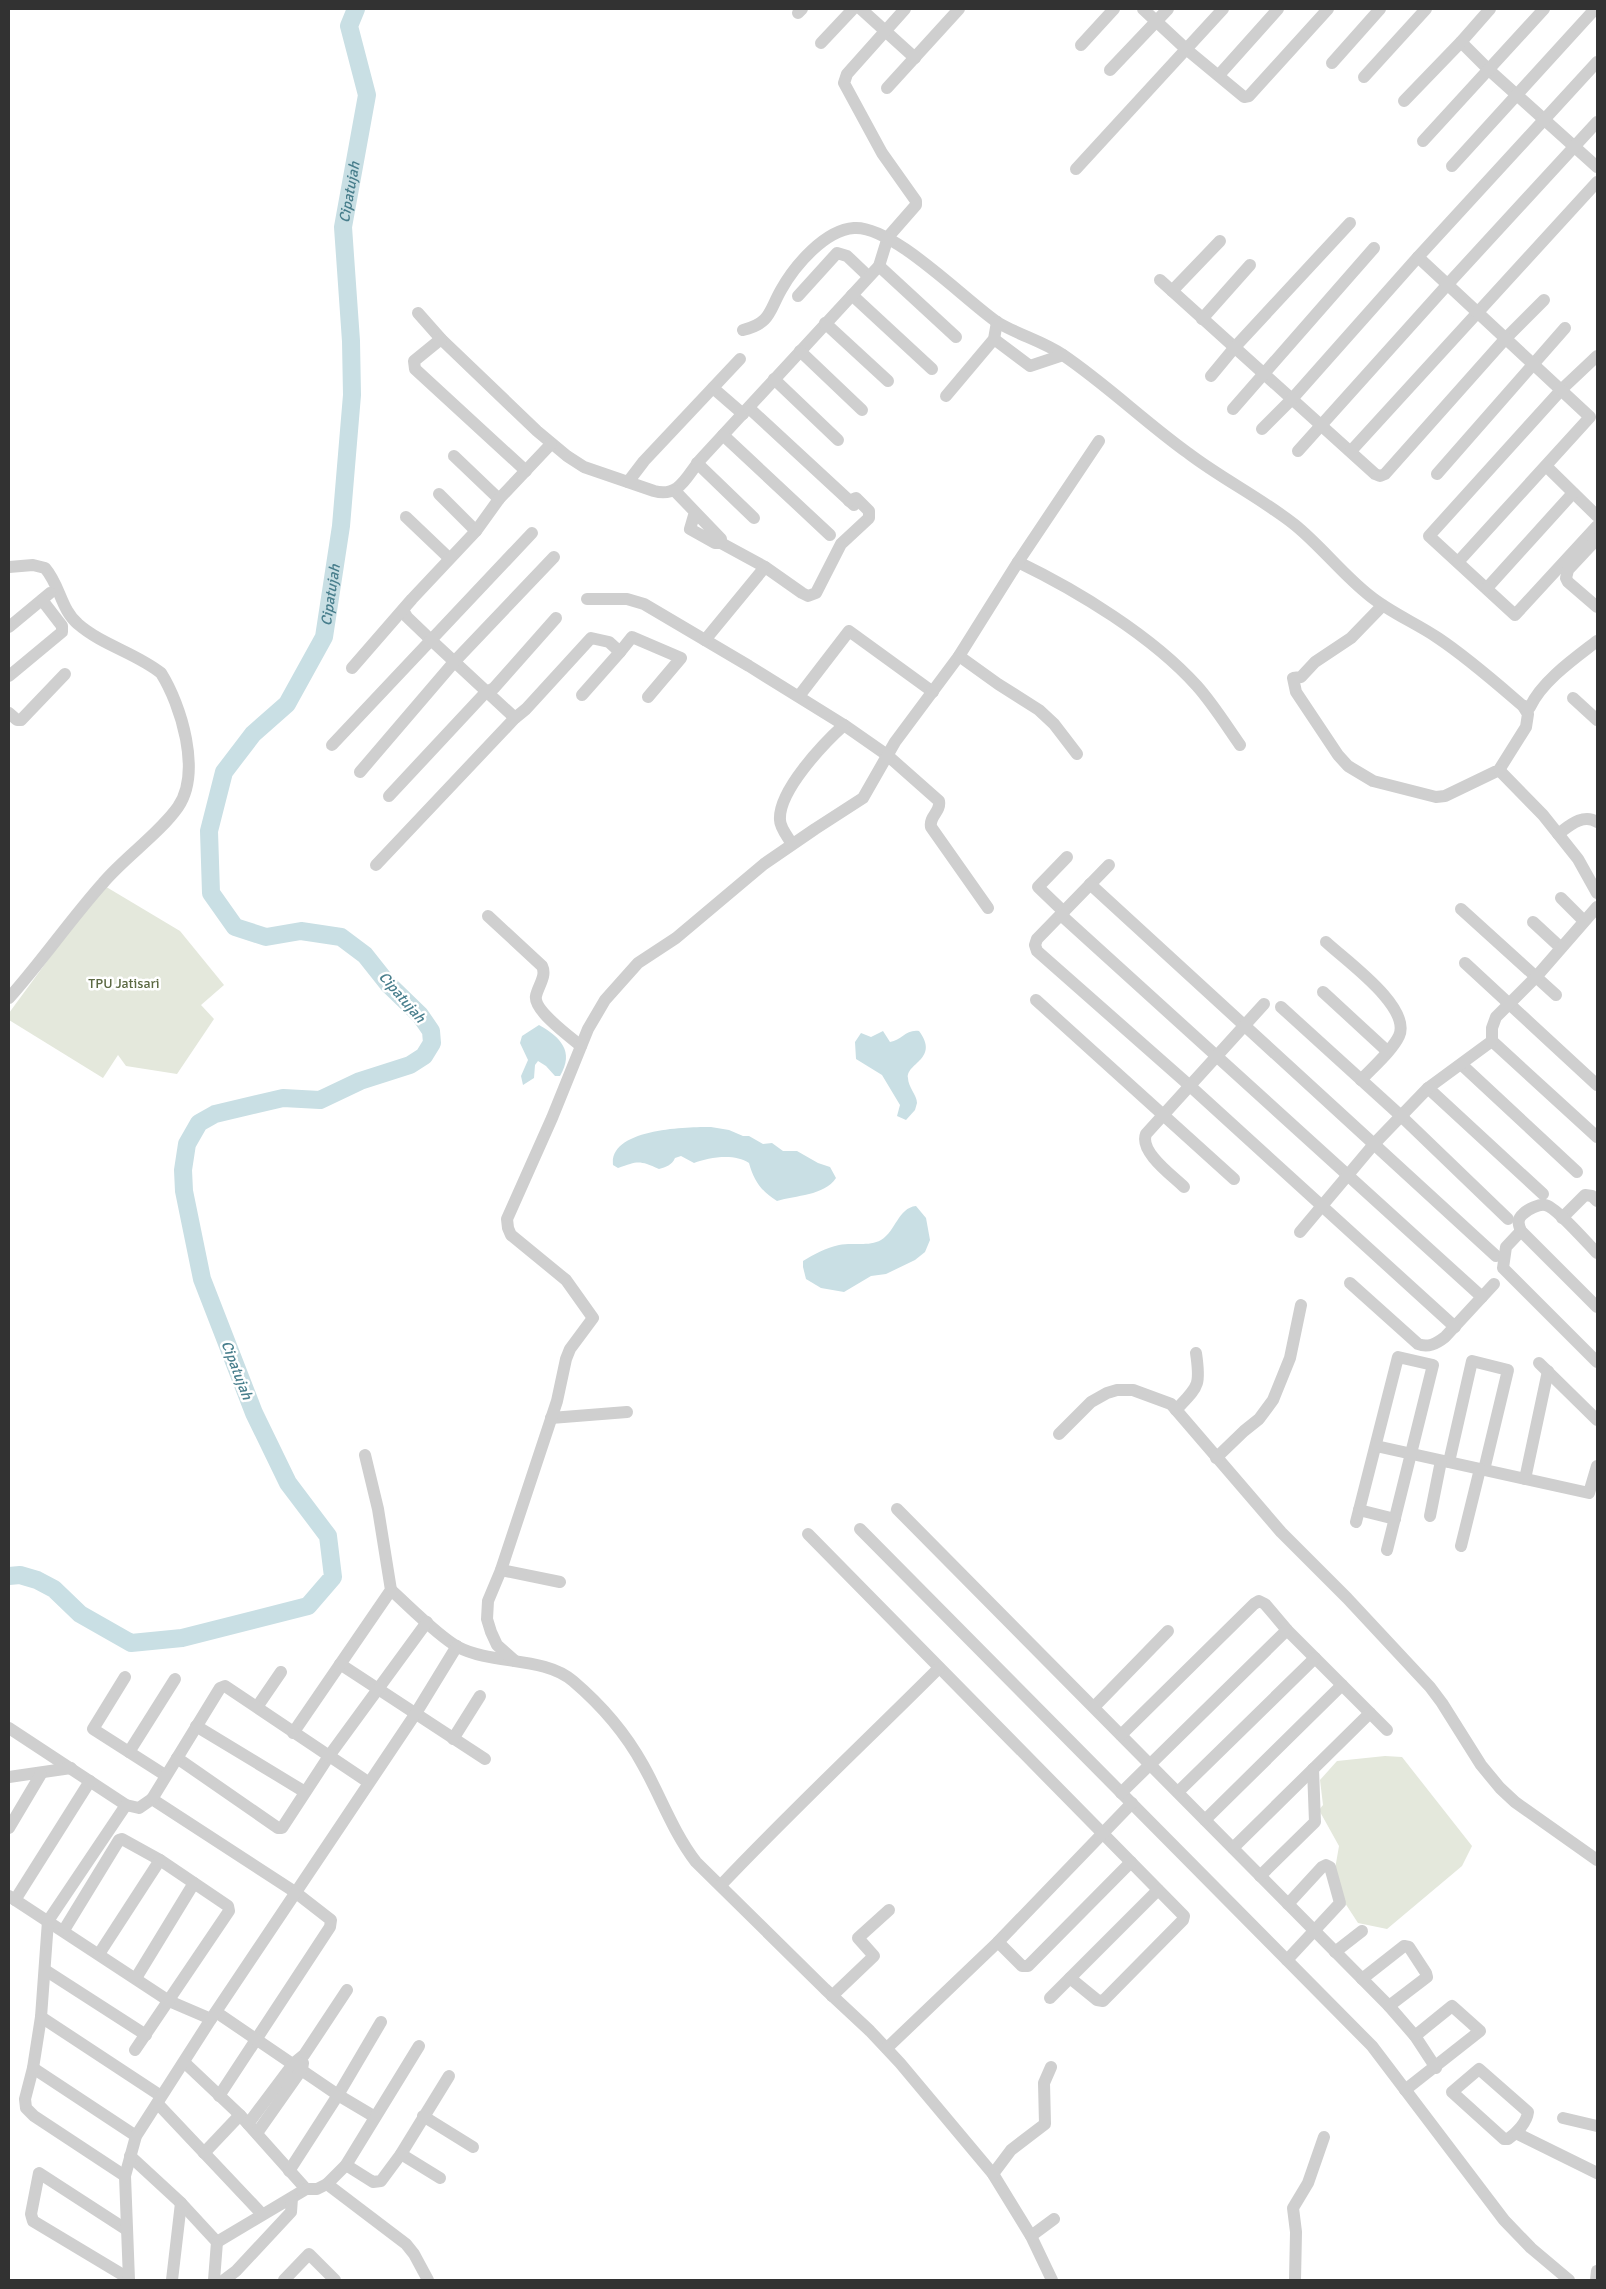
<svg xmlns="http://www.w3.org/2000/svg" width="1606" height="2289" font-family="Signika,sans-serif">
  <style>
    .green { fill: #e4e8dc }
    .water { fill: #c9dfe4 }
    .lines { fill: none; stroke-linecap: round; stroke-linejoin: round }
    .river { stroke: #c9dfe4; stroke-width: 18 }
    .minor { stroke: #cfcfcf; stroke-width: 12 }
    .labels { text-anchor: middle; stroke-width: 5; stroke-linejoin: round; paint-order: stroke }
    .park-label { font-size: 14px; fill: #5c6943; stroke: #fff }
    .water-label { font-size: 15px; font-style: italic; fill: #487e8c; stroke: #fff }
  </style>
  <rect width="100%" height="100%" fill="#fff"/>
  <!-- green -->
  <g class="green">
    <polygon points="103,885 180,931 224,985 201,1005 214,1019 177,1074 126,1066 118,1055 103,1078 9,1020 9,1013"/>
    <polygon points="1385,1756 1402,1757 1472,1846 1462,1866 1387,1929 1358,1923 1345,1903 1335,1869 1339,1846 1319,1810 1323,1805 1320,1780 1337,1761"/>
  </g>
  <!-- water -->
  <g class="water">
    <path d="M539,1025C560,1037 575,1051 560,1076H555L546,1066L538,1061L535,1065L534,1078L523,1085L521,1076L528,1060L520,1043L522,1036Z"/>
    <path d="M883,1031L890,1042C902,1040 906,1029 919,1031C940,1059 906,1063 908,1078C908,1087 917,1095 917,1103L915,1110L906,1120L897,1116L900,1105L882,1075L856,1059L855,1042L861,1033L871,1037Z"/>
    <path d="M711,1127L729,1130L743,1136H749L763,1144L772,1143L783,1151H797L818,1163L830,1167L836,1178C824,1196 796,1195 777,1201C761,1191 754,1181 749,1163C735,1153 709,1157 694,1163L681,1156L675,1158C672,1165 666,1167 659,1169C639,1160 638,1161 618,1168L613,1165C609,1128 688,1127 711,1127Z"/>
    <path d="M916,1206L926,1218L930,1240L925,1252L915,1260L886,1274L871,1276L844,1292L821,1288L806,1279L803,1267V1261C814,1254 826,1248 839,1245C852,1242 869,1247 881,1240C896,1231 898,1208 916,1206Z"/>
  </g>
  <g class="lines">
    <!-- river -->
    <path class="river" id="s1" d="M9,1576L20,1575L37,1580L54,1589L80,1614L131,1643L182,1638L308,1606L333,1577L328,1536L288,1483L254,1413L202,1279L184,1191L183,1170L187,1144L199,1123L215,1114L283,1098L320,1100L360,1081L410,1065L424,1056L432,1043L431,1031L420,1015L388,984L365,955L341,937L301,931L266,937L235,927L211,893L209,831L224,772L253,734L287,704L324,637L341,526L352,395L351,341L343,227L367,95L349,26L356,9"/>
    <!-- minor -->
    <g class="minor">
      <polyline points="861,9 915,58"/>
      <polyline points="1143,9 1186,49 1244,97 1249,96 1328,9"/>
      <polyline points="798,13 802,9"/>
      <polyline points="1461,42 1489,70 1597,167"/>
      <polyline points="821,43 853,9"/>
      <polyline points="1081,45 1114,9"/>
      <polyline points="1332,63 1380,9"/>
      <polyline points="1110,70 1168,9"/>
      <polyline points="1219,75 1278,9"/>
      <polyline points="1364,77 1426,9"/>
      <polyline points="887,88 959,9"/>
      <polyline points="1404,101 1461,42 1490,9"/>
      <polyline points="1423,141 1544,9"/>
      <polyline points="1452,166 1595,9"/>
      <polyline points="1076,169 1223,9"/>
      <polyline points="879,266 956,337"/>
      <polyline points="1160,280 1375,474 1380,476 1385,474 1506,338 1544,300"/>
      <polyline points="1172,291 1220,241"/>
      <polyline points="852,295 932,369"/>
      <polyline points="798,296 837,253 847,256 868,276"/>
      <path d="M418,313L441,339L537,431L567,456L584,467L654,491C679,498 686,477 700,460L879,266L888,237L916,205V201L882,153L844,83L847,74L905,9"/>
      <polyline points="1202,319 1250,265"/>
      <polyline points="825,323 888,381"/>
      <path d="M743,330C771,323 769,311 781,290C795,265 825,230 854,228C892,225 965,300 997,322C1018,335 1043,341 1063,355C1107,385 1145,422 1188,453C1222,479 1261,498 1295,525C1322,547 1343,575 1370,596C1391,613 1416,623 1438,638C1468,658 1495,682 1523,706L1528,714L1526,727L1499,770L1445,796L1436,797L1373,781L1348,766L1338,755L1296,692L1293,678L1301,677L1315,662L1351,638L1383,605"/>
      <polyline points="441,339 414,361 415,369 526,471"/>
      <polyline points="994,339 1030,366 1063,355"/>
      <polyline points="800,351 862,410"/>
      <polyline points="1597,356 1562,389 1429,536 1515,615 1597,526"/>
      <polyline points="1211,376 1235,347 1350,223"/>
      <polyline points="774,379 838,440"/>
      <polyline points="713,388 743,414"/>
      <polyline points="946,396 994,339 997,322"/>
      <polyline points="749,408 854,505"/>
      <polyline points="1233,409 1374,248"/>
      <polyline points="1262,429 1292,399 1418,257"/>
      <polyline points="723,435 830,535"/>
      <polyline points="1298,451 1448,284 1597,122"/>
      <polyline points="1351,451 1597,182"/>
      <polyline points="454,456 499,499"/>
      <polyline points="697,463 754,518"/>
      <polyline points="1546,466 1597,516"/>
      <polyline points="1437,474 1565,328"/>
      <polyline points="628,482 644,461 740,359"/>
      <polyline points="675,491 721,539 721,543 715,543 690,529 695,512"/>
      <polyline points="439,494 476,531"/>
      <polyline points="406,517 449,558"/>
      <polyline points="1597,539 1568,570 1566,578 1568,582 1597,607"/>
      <polyline points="721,543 765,567"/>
      <path d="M1018,562C1078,591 1152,636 1197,686C1213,704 1226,725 1240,745"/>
      <polyline points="1458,562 1590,417 1418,257 1597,62"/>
      <path d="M9,567L33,565L45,568C60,585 61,610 78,624C102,645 136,653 161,673C181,705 202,772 178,807C159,834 125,857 103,883C70,920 42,961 9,998"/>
      <polyline points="1487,588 1573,493"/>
      <path d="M587,599H627L644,604L749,666L844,725L887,755L939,801C941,812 929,816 931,827L988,908"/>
      <polyline points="403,610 407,617 431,640 515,718"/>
      <polyline points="9,627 50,593"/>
      <polyline points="705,640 765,567 802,593 808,596 816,593 841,544 869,518 869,511 856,498 849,501"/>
      <polyline points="959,656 998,684 1039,710 1054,724 1077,754"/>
      <polyline points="352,668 412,599 476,531 499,499 551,444"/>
      <polyline points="9,676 62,632 62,626 42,600"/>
      <polyline points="582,695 620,652"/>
      <polyline points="799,696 849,631 933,692"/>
      <polyline points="1573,698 1597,720"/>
      <path d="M1523,706L1530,707C1542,681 1575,658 1597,641"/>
      <polyline points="9,713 17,720 21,720 65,674"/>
      <polyline points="332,745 532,533"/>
      <polyline points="1499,770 1543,815 1578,859 1597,893"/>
      <polyline points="360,772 455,661 554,557"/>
      <polyline points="389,796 486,692 494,688 556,618"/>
      <path d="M1558,834C1569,826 1583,813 1597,822"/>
      <path d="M792,844C788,837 780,828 780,820C778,791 824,743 844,725"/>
      <polyline points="376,865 515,718 526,709 591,638 609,642 620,652 632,637 681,658 648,697"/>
      <polyline points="1109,865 1037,939 1035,945 1037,951 1190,1086 1455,1327"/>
      <polyline points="1090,884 1496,1256"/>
      <polyline points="1561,898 1584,921"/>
      <polyline points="1461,909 1556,995"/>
      <polyline points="1064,912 1038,887 1067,857"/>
      <polyline points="1061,915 1482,1297"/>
      <path d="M488,916L542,966C547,976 538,986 536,996C533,1010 570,1037 581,1046"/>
      <polyline points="1533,922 1560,947"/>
      <path d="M1326,942C1345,960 1412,1007 1399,1036C1392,1051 1372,1068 1361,1080"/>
      <polyline points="1465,963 1597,1085"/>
      <polyline points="1323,992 1387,1051"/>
      <polyline points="1036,1000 1234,1179"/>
      <polyline points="1281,1007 1401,1116 1508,1219"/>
      <polyline points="1492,1041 1597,1137"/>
      <polyline points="1462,1065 1577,1172"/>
      <polyline points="1428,1088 1543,1194"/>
      <path d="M1184,1187C1173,1176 1139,1152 1146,1134L1264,1004"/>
      <polyline points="1562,1218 1585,1195 1592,1196 1597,1201"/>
      <polyline points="1521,1231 1506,1247 1503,1268 1597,1362"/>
      <polyline points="1300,1232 1374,1144 1428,1088 1492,1041 1492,1028 1496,1017 1536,977 1597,907"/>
      <path d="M1597,1253C1588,1244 1555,1206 1545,1205C1539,1204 1528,1209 1523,1214C1517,1219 1518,1224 1521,1231L1597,1307"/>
      <path d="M1350,1283L1418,1344C1428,1348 1436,1344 1445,1337L1494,1284"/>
      <polyline points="1539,1363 1597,1420"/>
      <path d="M1176,1410C1198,1386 1201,1387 1196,1353"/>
      <polyline points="551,1418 627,1412"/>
      <polyline points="1059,1434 1091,1402 1107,1393 1117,1390 1133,1390 1171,1404 1281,1532 1347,1598 1430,1687 1442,1703 1481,1765 1500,1788 1515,1802 1597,1860"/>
      <polyline points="1376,1446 1589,1493 1597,1466"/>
      <polyline points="1216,1458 1244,1431 1259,1419 1273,1400 1290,1358 1301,1305"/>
      <polyline points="1449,1462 1472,1361 1508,1370 1484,1470"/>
      <polyline points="1525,1479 1548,1371"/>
      <polyline points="897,1509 1389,2006 1415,2036 1436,2068"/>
      <polyline points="1359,1510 1395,1519"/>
      <polyline points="1430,1516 1441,1461"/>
      <polyline points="1356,1522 1398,1357 1433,1365 1387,1550"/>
      <polyline points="860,1529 1372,2046 1504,2220 1531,2248 1569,2280"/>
      <polyline points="808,1534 1184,1916 1183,1920 1103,2001 1097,2000 1070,1978"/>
      <polyline points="1461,1546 1480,1469"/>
      <polyline points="501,1570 560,1582"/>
      <path d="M391,1590C409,1606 438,1636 458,1647C492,1665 544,1656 573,1681C600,1704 626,1734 643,1765C661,1797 673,1832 696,1862L825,1989L870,2031L900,2063L993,2174L1031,2236L1052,2280"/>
      <polyline points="515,1661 497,1645 491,1632 487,1619 488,1601 501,1570 557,1401 566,1359 570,1349 593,1318 566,1280 511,1235 508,1228 507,1219 552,1118 588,1029 605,1000 638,963 676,938 764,864 815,829 863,798 895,742 959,656 1018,562 1099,441"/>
      <polyline points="340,1664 485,1759"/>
      <polyline points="125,1677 93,1729 165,1775"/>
      <polyline points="257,1707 281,1672"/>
      <polyline points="1094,1707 1168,1631"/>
      <polyline points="196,1726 305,1792"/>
      <polyline points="9,1728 126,1805 139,1808 152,1799 295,1892 331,1920 330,1927 219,2096"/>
      <polyline points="293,1733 391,1590 378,1509 365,1455"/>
      <polyline points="1121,1735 1254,1604 1259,1601 1265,1604 1287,1630 1387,1730"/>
      <polyline points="453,1739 480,1696"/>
      <polyline points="129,1752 175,1679"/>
      <polyline points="177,1758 278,1828 282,1828 329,1756 427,1622"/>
      <polyline points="9,1777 71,1768"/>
      <polyline points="1178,1792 1315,1658"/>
      <polyline points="1121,1793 1287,1630"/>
      <polyline points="152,1799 220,1688 225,1686 368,1782"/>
      <polyline points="1205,1820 1342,1685"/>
      <polyline points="9,1828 41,1774"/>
      <polyline points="1233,1848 1370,1713"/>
      <polyline points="1260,1876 1315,1822 1313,1769"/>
      <path d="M721,1885C792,1810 867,1740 939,1668"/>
      <polyline points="9,1896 169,2001 211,2019"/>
      <polyline points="15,1900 90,1781"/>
      <polyline points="64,1930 119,1840 122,1839 160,1860 228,1906 229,1911 135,2050"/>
      <polyline points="998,1942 1022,1966 1028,1966 1131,1862"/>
      <polyline points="1335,1952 1362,1931"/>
      <polyline points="99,1954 160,1860"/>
      <polyline points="1287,1960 1340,1903 1330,1867 1326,1865 1322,1867 1288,1904"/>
      <polyline points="45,1970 146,2035"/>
      <polyline points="136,1978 194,1883"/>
      <polyline points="1362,1979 1404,1946 1409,1947 1426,1973 1427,1977 1389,2006"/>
      <polyline points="832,1996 874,1956 858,1938 889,1910"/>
      <polyline points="1050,1998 1158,1890"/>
      <polyline points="216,2012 338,2095 375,2117"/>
      <polyline points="41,2017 161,2096"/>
      <polyline points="887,2048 998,1942 1132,1803"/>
      <polyline points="185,2063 240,2115 306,2189"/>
      <polyline points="33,2068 136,2136"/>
      <path d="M1479,2069L1528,2112C1527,2122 1517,2133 1508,2139H1504L1452,2092Z"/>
      <polyline points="1405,2090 1480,2031 1452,2006 1415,2036"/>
      <polyline points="158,2104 262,2214"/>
      <polyline points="423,2116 473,2147"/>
      <polyline points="1563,2118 1597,2126"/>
      <polyline points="248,2124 293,2064 304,2055 347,1990"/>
      <polyline points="257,2133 302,2069 303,2063"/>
      <polyline points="1516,2133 1597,2173"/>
      <polyline points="204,2153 240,2115"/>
      <polyline points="401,2154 440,2178"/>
      <polyline points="130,2156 181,2203 217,2242 214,2280"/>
      <polyline points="346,2165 373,2182 381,2181 401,2154 449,2076"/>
      <polyline points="289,2171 338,2095 381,2022"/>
      <polyline points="993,2174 1011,2150 1045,2124 1044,2083 1051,2067"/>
      <polyline points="125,2176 34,2116 26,2108 25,2099 33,2068 41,2017 48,1921 126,1805"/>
      <polyline points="327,2184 406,2244 414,2254 428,2280"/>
      <polyline points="127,2230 39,2173 31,2214 33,2221 128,2278"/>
      <polyline points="1031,2236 1054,2219"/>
      <polyline points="217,2242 306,2189 317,2189 327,2184 346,2165 419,2046"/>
      <polyline points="129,2280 125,2176 136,2136 211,2019 416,1713 457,1646"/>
      <polyline points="172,2280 181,2203"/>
      <polyline points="224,2280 236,2271 291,2212 292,2198"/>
      <polyline points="284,2280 309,2254 335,2280"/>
      <polyline points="1295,2280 1296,2232 1293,2208 1308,2183 1324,2137"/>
      <polyline points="1596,2280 1597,2271"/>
    </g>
  </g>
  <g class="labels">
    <!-- park labels -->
    <g class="park-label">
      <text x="124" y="988">TPU Jatisari</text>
    </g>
    <!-- water labels -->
    <g class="water-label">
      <text dy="5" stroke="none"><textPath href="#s1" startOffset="2140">Cipatujah</textPath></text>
      <text dy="5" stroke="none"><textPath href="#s1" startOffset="1735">Cipatujah</textPath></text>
      <text transform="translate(402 997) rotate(49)" y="5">Cipatujah</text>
      <text transform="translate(237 1370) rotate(69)" y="5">Cipatujah</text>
    </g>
  </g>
  <!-- border -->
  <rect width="1606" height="2289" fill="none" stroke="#323232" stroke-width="20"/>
</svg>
